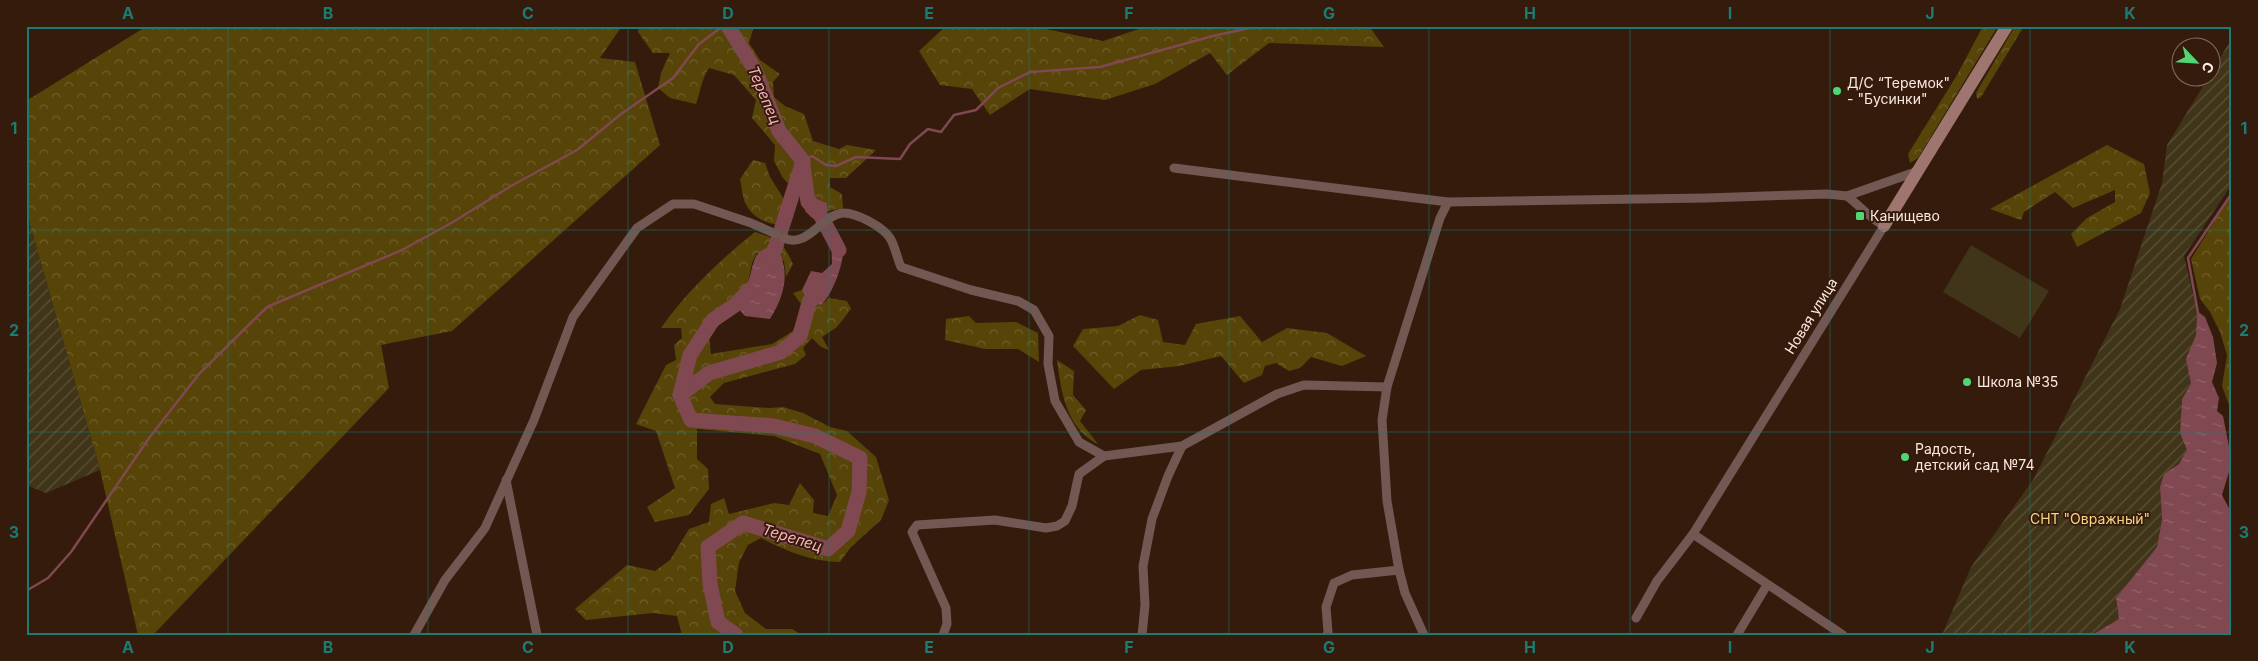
<svg xmlns="http://www.w3.org/2000/svg" width="2258" height="661" font-family="Inter,sans-serif">
  <style>
    .forest { fill: url(#forest-crowns) }
    .garden { fill: url(#garden-furrows) }
    .pitch { fill: #403518 }
    .water { fill: url(#water-ripples) }
    .lines { fill: none; stroke-linecap: round; stroke-linejoin: round }
    .stream { stroke: #804851; stroke-width: 2.5 }
    .river { stroke: #804851; stroke-width: 15 }
    .street { stroke: #715853; stroke-width: 9 }
    .secondary { stroke: #9e766f; stroke-width: 12 }
    .grid { fill: none; stroke: #1b7c74; stroke-width: 1; stroke-opacity: 0.55 }
    .poi-dot { fill: #50d674; stroke: #341b0c; stroke-width: 2 }
    .labels { text-anchor: middle; stroke-width: 4; stroke-linejoin: round; paint-order: stroke }
    .poi-label { font-size: 14px; fill: #fbe8df; stroke: #341b0c; text-anchor: start }
    .street-label { font-size: 14px; fill: #fbe8df; stroke: #341b0c }
    .park-label { font-size: 14px; fill: #f4d584; stroke: #341b0c }
    .water-label { font-size: 15px; font-style: italic; fill: #f9b1bb; stroke: #341b0c }
    .neatline { fill: none; stroke: #1b7c74; stroke-width: 2 }
    .grid-label { font-size: 16px; text-anchor: middle; font-weight: bold; fill: #1b7c74 }
  </style>
  <defs>
    <pattern id="forest-crowns" width="20" height="18" patternUnits="userSpaceOnUse" patternTransform="scale(1.25)"><rect width="20" height="18" fill="#574408"/><path d="M2 6a3 3 0 1 1 6 0M12 15a3 3 0 1 1 6 0" fill="none" stroke="#705f2c"/></pattern>
    <pattern id="garden-furrows" width="10" height="10" patternUnits="userSpaceOnUse" patternTransform="scale(1.25)"><rect width="10" height="10" fill="#403518"/><path d="M-1 1l2-2M0 10L10 0M9 11l2-2" fill="none" stroke="#5c5239"/></pattern>
    <pattern id="water-ripples" width="26" height="14" patternUnits="userSpaceOnUse" patternTransform="scale(1.25)"><rect width="26" height="14" fill="#804851"/><path d="M2 4q2-2 4 0t4 0M15 11q2-2 4 0t4 0" fill="none" stroke="#93626a"/></pattern>
  </defs>
  <rect width="100%" height="100%" fill="#341b0c"/>
  <!-- forest -->
  <g class="forest">
    <polygon points="147,26 622,26 600,58 635,62 660,145 452,331 381,345 389,388 153,635 138,635 100,470 26,211 26,101"/>
    <path d="M639,26H754L749,43L760,60L780,74L773,82L774,97L785,106L804,114L813,141L839,149L847,145L876,150L846,178H830V187L842,194L843,208L828,211L827,203L815,198L800,196L783,178L774,161L775,145L752,118L756,100L734,75L709,68C701,80 701,91 696,104L670,98L658,88L661,73L670,53H653L638,32Z"/>
    <polygon points="946,26 1032,26 1103,41 1148,26 1369,26 1384,47 1269,43 1227,75 1210,53 1155,84 1105,100 1030,89 990,115 972,89 940,85 919,51"/>
    <polygon points="1983,26 1998,26 1918,158 1910,163 1908,154 1957,75"/>
    <polygon points="2015,26 2024,26 1981,97 1977,99 1976,93"/>
    <polygon points="2107,145 2144,164 2150,193 2141,213 2077,247 2071,234 2087,218 2115,202 2115,190 2073,208 2055,192 2024,212 2021,220 1990,209"/>
    <path d="M753,160L765,163L770,177L794,215L789,227C773,225 755,221 747,206C742,199 742,187 740,179Z"/>
    <polygon points="2232,193 2232,413 2222,386 2227,355 2220,332 2210,312 2200,299 2191,259"/>
    <path d="M755,232C779,240 782,241 793,264L786,277L784,261L757,253L752,263L748,283L737,294L733,312L715,329L709,337L711,354L772,344L793,331L801,304L793,293L802,290L809,303L821,305L829,298L847,301L851,309L837,327L822,337L829,350L821,347L812,338L803,348L806,355L795,364L724,383L710,397L715,404L769,408L783,407L803,413L830,427L847,431L876,457L889,500L881,520L851,547L840,562C812,562 786,551 761,538L748,545L739,562L735,591L745,613L766,629H792L802,635H682L677,616L653,613L586,620L575,609L627,565L655,571L670,560L689,529L709,522L711,504L724,498L729,514L774,503L789,505L800,483L814,500L813,513L828,516L837,495L820,454L774,436L697,429V459L708,469L709,489L689,515L655,522L647,507L675,488L656,431L636,424L666,365L676,360L674,345L682,338L681,328H661C687,291 720,260 755,232Z"/>
    <polygon points="1140,315 1158,320 1163,342 1185,345 1196,324 1240,316 1262,342 1287,328 1327,333 1366,356 1342,366 1311,357 1300,368 1289,371 1276,363 1265,366 1262,375 1244,383 1221,356 1179,366 1141,370 1114,389 1073,346 1083,329 1118,326"/>
    <polygon points="969,316 976,323 1016,322 1038,333 1039,362 1018,349 985,349 945,340 946,319"/>
    <path d="M1057,360L1074,371L1073,395L1086,410L1080,421L1098,444C1066,429 1061,391 1057,360Z"/>
  </g>
  <!-- garden -->
  <g class="garden">
    <polygon points="2232,38 2232,184 2184,256 2197,311 2196,335 2187,363 2191,384 2182,399 2180,433 2188,450 2179,464 2164,474 2160,487 2162,519 2157,547 2116,598 2119,619 2092,635 1942,635 1971,567 2033,480 2120,309 2162,183 2167,145 2208,78 2210,78 2211,73"/>
    <polygon points="26,211 100,470 46,493 26,485"/>
  </g>
  <!-- pitch -->
  <polygon class="pitch" points="1971,245 2049,291 2020,338 1943,292"/>
  <!-- water -->
  <g class="water">
    <polygon points="815,198 827,203 828,211 817,219 811,217 805,211 808,202"/>
    <path d="M831,233L842,239C842,244 844,250 843,255C841,270 832,295 821,305L809,303L802,290L811,271L822,273L832,264Z"/>
    <path d="M776,246C791,271 785,295 770,319L745,316L735,305C738,287 743,292 748,282C755,263 751,249 776,246Z"/>
    <polygon points="2197,311 2205,317 2213,337 2217,363 2212,382 2219,398 2217,411 2223,416 2232,462 2222,495 2231,512 2229,545 2232,547 2232,635 2092,635 2119,619 2116,598 2157,547 2162,519 2160,487 2164,474 2179,464 2187,450 2180,433 2182,399 2191,384 2186,359 2196,335"/>
  </g>
  <g class="lines">
    <!-- stream -->
    <g class="stream">
      <polyline points="1303,26 1343,26"/>
      <polyline points="803,161 812,156 826,165 836,166 856,157 900,159 910,144 928,129 941,132 954,115 976,110 998,88 1030,72 1100,67 1213,36 1259,26"/>
      <polyline points="2198,313 2188,258 2232,193"/>
      <polyline points="26,591 48,578 71,552 149,438 199,374 267,307 402,250 453,222 511,186 577,150 621,114 673,78 699,44 723,26"/>
    </g>
    <!-- river -->
    <g class="river">
      <polyline points="728,26 755,70 779,131 803,161 776,246 768,263"/>
      <polyline points="803,166 808,202 821,216 839,250"/>
      <polyline points="680,395 709,373 781,352 800,336 809,303 821,288"/>
      <polyline points="736,635 718,622 710,584 708,547 743,523 828,549 848,531 859,492 860,458 815,436 774,426 691,420 680,395 690,355 713,320 735,305 749,290"/>
    </g>
    <!-- street -->
    <g class="street">
      <polyline points="1174,168 1448,202"/>
      <path d="M784,238C807,249 821,216 842,213C856,212 883,227 890,238C895,246 897,258 901,267L971,290L1018,301L1034,310L1049,336L1048,364L1055,401L1079,442L1104,456L1182,446L1277,394L1304,385L1387,387"/>
      <polyline points="506,480 537,635"/>
      <polyline points="1693,534 1843,635"/>
      <path d="M1636,618L1657,581L1693,534L1884,226C1871,219 1860,206 1847,196"/>
      <polyline points="414,635 445,580 485,528 534,420 573,317 637,228 673,204 694,204 751,223 776,234"/>
      <polyline points="943,635 947,624 946,608 912,532 917,525 995,520 1046,528 1057,526 1065,521 1072,506 1079,474 1104,456"/>
      <polyline points="1142,635 1145,605 1143,566 1152,519 1168,476 1182,446"/>
      <polyline points="1327,635 1328,632 1326,607 1334,583 1352,575 1399,570"/>
      <polyline points="1424,635 1405,593 1399,570 1387,501 1382,420 1387,387 1440,218 1448,202 1706,198 1827,194 1847,196 1918,171"/>
      <polyline points="1737,635 1767,585"/>
    </g>
    <!-- secondary -->
    <polyline class="secondary" points="1884,226 2007,26"/>
  </g>
  <!-- grid -->
  <path class="grid" d="M228,26V635M428,26V635M628,26V635M829,26V635M1029,26V635M1229,26V635M1429,26V635M1630,26V635M1830,26V635M2030,26V635M26,230H2232M26,432H2232"/>
  <!-- markers -->
  <g class="poi-dot">
    <circle cx="1837" cy="91" r="5"/>
    <rect x="1855" y="211" width="10" height="10" rx="2.5"/>
    <circle cx="1967" cy="382" r="5"/>
    <circle cx="1905" cy="457" r="5"/>
  </g>
  <g class="labels">
    <!-- poi labels -->
    <g class="poi-label">
      <text x="1847" y="88">Д/С “Теремок"<tspan x="1847" dy="16">- "Бусинки"</tspan></text>
      <text x="1870" y="221">Канищево</text>
      <text x="1977" y="387">Школа №35</text>
      <text x="1915" y="454">Радость,<tspan x="1915" dy="16">детский сад №74</tspan></text>
    </g>
    <!-- street labels -->
    <g class="street-label">
      <text transform="translate(1811 316) rotate(-58)" y="5">Новая улица</text>
    </g>
    <!-- park labels -->
    <g class="park-label">
      <text x="2090" y="524">СНТ "Овражный"</text>
    </g>
    <!-- water labels -->
    <g class="water-label">
      <text transform="translate(764 95) rotate(67)" y="5">Терепец</text>
      <text transform="translate(792 538) rotate(17)" y="5">Терепец</text>
    </g>
  </g>
  <!-- border -->
  <rect width="2258" height="661" fill="none" stroke="#341b0c" stroke-width="55"/>
  <!-- north arrow -->
  <g transform="translate(2196 62) rotate(115)"><circle r="24" fill="#341b0c" stroke="#846d60"/>
  <path d="M0-4L9 19L0 12L-9 19Z" fill="#50d674"/>
  <text y="-8" font-size="14" font-weight="bold" text-anchor="middle" fill="#fbe8df">С</text>
  </g>
  <rect x="28" y="28" width="2202" height="606" class="neatline"/>
  <g class="grid-label">
    <text x="128" y="19">A</text>
    <text x="328" y="19">B</text>
    <text x="528" y="19">C</text>
    <text x="728" y="19">D</text>
    <text x="929" y="19">E</text>
    <text x="1129" y="19">F</text>
    <text x="1329" y="19">G</text>
    <text x="1530" y="19">H</text>
    <text x="1730" y="19">I</text>
    <text x="1930" y="19">J</text>
    <text x="2130" y="19">K</text>
    <text x="14" y="134">1</text>
    <text x="2244" y="134">1</text>
    <text x="14" y="336">2</text>
    <text x="2244" y="336">2</text>
    <text x="14" y="538">3</text>
    <text x="2244" y="538">3</text>
    <text x="128" y="653">A</text>
    <text x="328" y="653">B</text>
    <text x="528" y="653">C</text>
    <text x="728" y="653">D</text>
    <text x="929" y="653">E</text>
    <text x="1129" y="653">F</text>
    <text x="1329" y="653">G</text>
    <text x="1530" y="653">H</text>
    <text x="1730" y="653">I</text>
    <text x="1930" y="653">J</text>
    <text x="2130" y="653">K</text>
  </g>
</svg>
